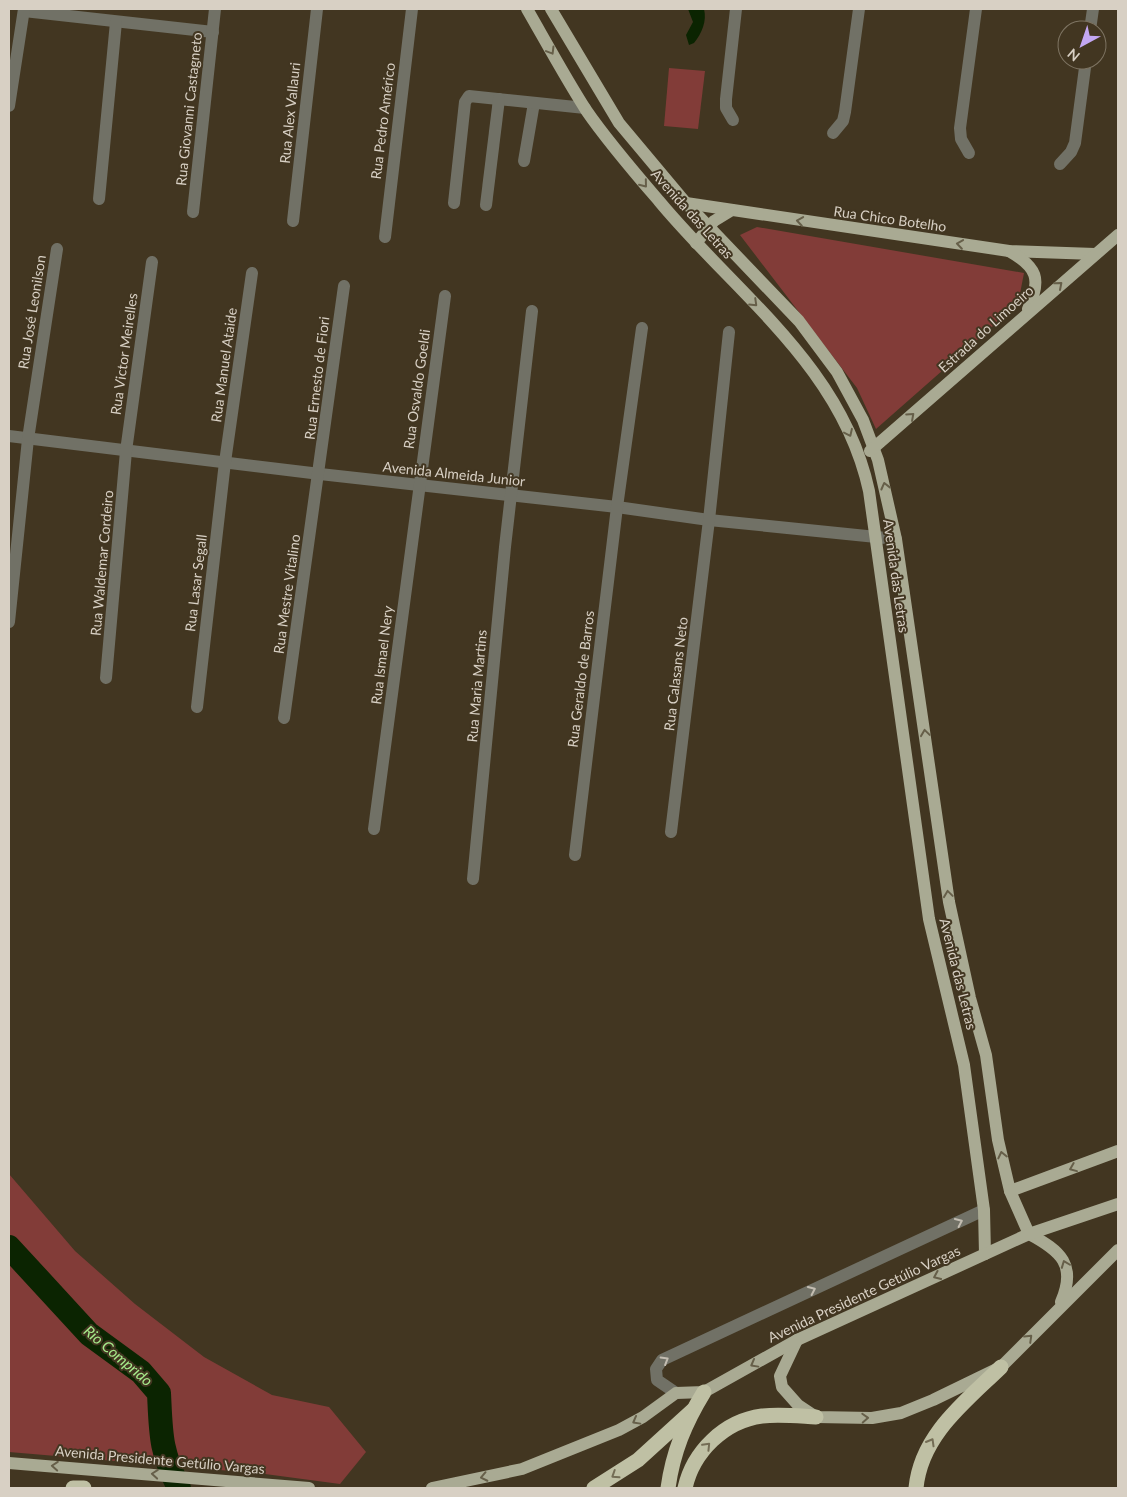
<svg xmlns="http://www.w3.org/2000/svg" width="1127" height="1497" font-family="Lato,sans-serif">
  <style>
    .green { fill: #823c38 }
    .water { fill: #0b2401 }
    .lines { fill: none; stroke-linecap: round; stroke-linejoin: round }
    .river { stroke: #0b2401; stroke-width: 24 }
    .minor { stroke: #717166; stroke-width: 12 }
    .major { stroke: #a9aa93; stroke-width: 12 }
    .highway { stroke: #bfc0a4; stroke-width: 15 }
    .oneway { stroke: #665f49 }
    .oneway2 { stroke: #c3bdb1 }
    .oneway3 { stroke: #746d55 }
    .labels { text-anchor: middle; stroke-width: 4; stroke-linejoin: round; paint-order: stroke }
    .street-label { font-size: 14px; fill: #d8d0c4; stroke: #423621 }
    .water-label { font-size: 15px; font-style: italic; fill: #a7eb8b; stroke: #423621 }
  </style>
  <rect width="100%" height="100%" fill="#423621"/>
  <!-- green -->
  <g class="green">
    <polygon points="669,68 705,71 698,129 664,126"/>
    <polygon points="757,227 1024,273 1018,304 876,429 857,388 740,235"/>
    <polygon points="9,1174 75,1251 135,1304 204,1357 272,1395 329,1407 366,1452 340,1484 265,1474 175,1466 167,1463 162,1465 9,1452"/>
  </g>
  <!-- water -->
  <path class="water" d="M688,9H704C707,21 702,33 694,43L689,45L686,35L693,22Z"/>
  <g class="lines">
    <!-- river -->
    <path class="river" d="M9,1247L89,1334L141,1372L159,1393C161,1434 160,1450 179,1488"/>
    <!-- minor -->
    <g class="minor">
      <polyline points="24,11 213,32"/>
      <polyline points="1090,30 1093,9"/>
      <polyline points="9,106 24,9"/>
      <polyline points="733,120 726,108 726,99 736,9"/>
      <polyline points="833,133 843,121 845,112 859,9"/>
      <polyline points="969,153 961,139 960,128 976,9"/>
      <polyline points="524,161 534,103"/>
      <polyline points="1060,164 1071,152 1075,143 1086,60"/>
      <polyline points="99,199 116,22"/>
      <polyline points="454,203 465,102 469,96 585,108"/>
      <polyline points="486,205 499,99"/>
      <polyline points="193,212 215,9"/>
      <polyline points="293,221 317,9"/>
      <polyline points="385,237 412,9"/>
      <polyline points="9,436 320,474 617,507 709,520 896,539"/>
      <polyline points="9,622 28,439 57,249"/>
      <polyline points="106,678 126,451 152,262"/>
      <polyline points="197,707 225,462 252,273"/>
      <polyline points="284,718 344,286"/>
      <polyline points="374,829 445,296"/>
      <polyline points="671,832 709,520 729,332"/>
      <polyline points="575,855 617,507 642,328"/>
      <polyline points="473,879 505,547 532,311"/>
      <polyline points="676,1393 657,1380 656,1369 662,1360 984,1210"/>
    </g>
    <!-- major -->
    <g class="major">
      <path d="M527,9C546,42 565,77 586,110C608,142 634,172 659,201C736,294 842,366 869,491L929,919L964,1065L984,1210L985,1254"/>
      <polyline points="551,9 619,123 686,203 799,321 837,372 863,420 878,460 896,539 949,902 970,998 986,1055 998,1140 1010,1191 1029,1234"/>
      <polyline points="686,203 1009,251 1095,254"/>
      <polyline points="696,243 714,221 732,210"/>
      <path d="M1009,251C1037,267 1042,279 1028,309"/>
      <polyline points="870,451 1118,235"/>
      <polyline points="1010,1191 1118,1151"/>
      <path d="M1029,1234C1061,1251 1077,1265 1061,1302"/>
      <polyline points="797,1340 780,1376 782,1387 798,1405 816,1417 872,1418 901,1413 933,1400 1001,1367 1118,1250"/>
      <polyline points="9,1463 309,1488"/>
      <polyline points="432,1488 522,1469 619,1430 643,1417 676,1393 704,1392 797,1340 1029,1234 1118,1204"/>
    </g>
    <!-- highway -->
    <g class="highway">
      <polyline points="73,1488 84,1488"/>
      <polyline points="594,1488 638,1460 693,1410"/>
      <path d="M668,1488C673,1452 685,1423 704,1392"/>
      <path d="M685,1488C693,1452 724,1421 762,1416C780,1414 798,1416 816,1417"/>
      <path d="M916,1488C921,1435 965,1402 1001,1367"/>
    </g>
  </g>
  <!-- one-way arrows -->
  <defs><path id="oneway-chevron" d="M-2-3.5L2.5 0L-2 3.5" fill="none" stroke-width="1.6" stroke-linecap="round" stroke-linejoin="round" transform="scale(1.25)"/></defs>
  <g class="oneway">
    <use href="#oneway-chevron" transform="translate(551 51) rotate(59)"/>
    <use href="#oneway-chevron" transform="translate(644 184) rotate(51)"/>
    <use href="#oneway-chevron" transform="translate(800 221) rotate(-171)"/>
    <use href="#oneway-chevron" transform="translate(960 244) rotate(-172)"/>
    <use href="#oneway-chevron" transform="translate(1059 285) rotate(-41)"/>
    <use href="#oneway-chevron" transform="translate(754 303) rotate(44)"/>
    <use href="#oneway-chevron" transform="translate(911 416) rotate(-42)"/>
    <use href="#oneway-chevron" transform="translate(849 433) rotate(65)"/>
    <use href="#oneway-chevron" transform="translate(885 486) rotate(-104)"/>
    <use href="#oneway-chevron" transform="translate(925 733) rotate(-98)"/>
    <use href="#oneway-chevron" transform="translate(948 894) rotate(-98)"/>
    <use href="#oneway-chevron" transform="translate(1002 1155) rotate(-103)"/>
    <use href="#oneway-chevron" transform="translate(1073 1168) rotate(158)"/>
    <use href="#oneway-chevron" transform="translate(1065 1264) rotate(-111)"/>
    <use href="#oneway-chevron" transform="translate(937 1276) rotate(156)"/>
    <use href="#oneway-chevron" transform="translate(1029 1338) rotate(-44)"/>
    <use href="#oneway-chevron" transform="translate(754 1364) rotate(151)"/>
    <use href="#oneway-chevron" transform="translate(865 1418) rotate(-3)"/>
    <use href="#oneway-chevron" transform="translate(636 1421) rotate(151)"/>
    <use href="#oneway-chevron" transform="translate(55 1466) rotate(-176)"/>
    <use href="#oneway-chevron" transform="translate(155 1474) rotate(-175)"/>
    <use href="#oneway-chevron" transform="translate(484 1477) rotate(168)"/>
  </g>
  <g class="oneway2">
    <use href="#oneway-chevron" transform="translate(959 1222) rotate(-25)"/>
    <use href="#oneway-chevron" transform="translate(812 1290) rotate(-25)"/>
    <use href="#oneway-chevron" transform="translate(665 1360) rotate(-31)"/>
  </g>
  <g class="oneway3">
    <use href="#oneway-chevron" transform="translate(931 1442) rotate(-60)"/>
    <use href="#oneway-chevron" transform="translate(707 1446) rotate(-46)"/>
    <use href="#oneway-chevron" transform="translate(615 1475) rotate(147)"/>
  </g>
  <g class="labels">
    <!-- street labels -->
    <g class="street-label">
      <text transform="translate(189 109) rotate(-84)" y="5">Rua Giovanni Castagneto</text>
      <text transform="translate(290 113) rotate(-84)" y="5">Rua Alex Vallauri</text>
      <text transform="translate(383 121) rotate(-83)" y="5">Rua Pedro Américo</text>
      <text transform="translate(692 214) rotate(48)" y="5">Avenida das Letras</text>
      <text transform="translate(890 219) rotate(8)" y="5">Rua Chico Botelho</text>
      <text transform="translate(32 312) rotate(-81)" y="5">Rua José Leonilson</text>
      <text transform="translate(986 329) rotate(-42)" y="5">Estrada do Limoeiro</text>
      <text transform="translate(124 354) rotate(-82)" y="5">Rua Victor Meirelles</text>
      <text transform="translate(224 365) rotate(-82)" y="5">Rua Manuel Ataide</text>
      <text transform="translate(317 378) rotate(-83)" y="5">Rua Ernesto de Fiori</text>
      <text transform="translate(417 389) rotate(-82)" y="5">Rua Osvaldo Goeldi</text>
      <text transform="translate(454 474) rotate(6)" y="5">Avenida Almeida Junior</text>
      <text transform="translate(102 563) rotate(-85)" y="5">Rua Waldemar Cordeiro</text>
      <text transform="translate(896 576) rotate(82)" y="5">Avenida das Letras</text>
      <text transform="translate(196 583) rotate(-83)" y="5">Rua Lasar Segall</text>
      <text transform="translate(287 594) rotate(-82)" y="5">Rua Mestre Vitalino</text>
      <text transform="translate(382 655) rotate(-83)" y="5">Rua Ismael Nery</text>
      <text transform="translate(676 674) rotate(-83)" y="5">Rua Calasans Neto</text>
      <text transform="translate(581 679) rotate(-83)" y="5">Rua Geraldo de Barros</text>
      <text transform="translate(477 686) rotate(-85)" y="5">Rua Maria Martins</text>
      <text transform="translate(958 974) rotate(76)" y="5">Avenida das Letras</text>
      <text transform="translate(864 1294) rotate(-25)" y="5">Avenida Presidente Getúlio Vargas</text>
      <text transform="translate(160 1460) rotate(5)" y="5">Avenida Presidente Getúlio Vargas</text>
    </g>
    <!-- water labels -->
    <g class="water-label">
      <text transform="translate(118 1356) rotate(40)" y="5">Rio Comprido</text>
    </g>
  </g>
  <!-- border -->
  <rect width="1127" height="1497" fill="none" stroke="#d8d0c4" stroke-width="20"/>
  <!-- north arrow -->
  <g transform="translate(1082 45) rotate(220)"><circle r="24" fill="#423621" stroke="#7e7462"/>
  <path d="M0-4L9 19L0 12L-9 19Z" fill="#c3a7f2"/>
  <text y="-8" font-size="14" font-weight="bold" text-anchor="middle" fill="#d8d0c4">N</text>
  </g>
</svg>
